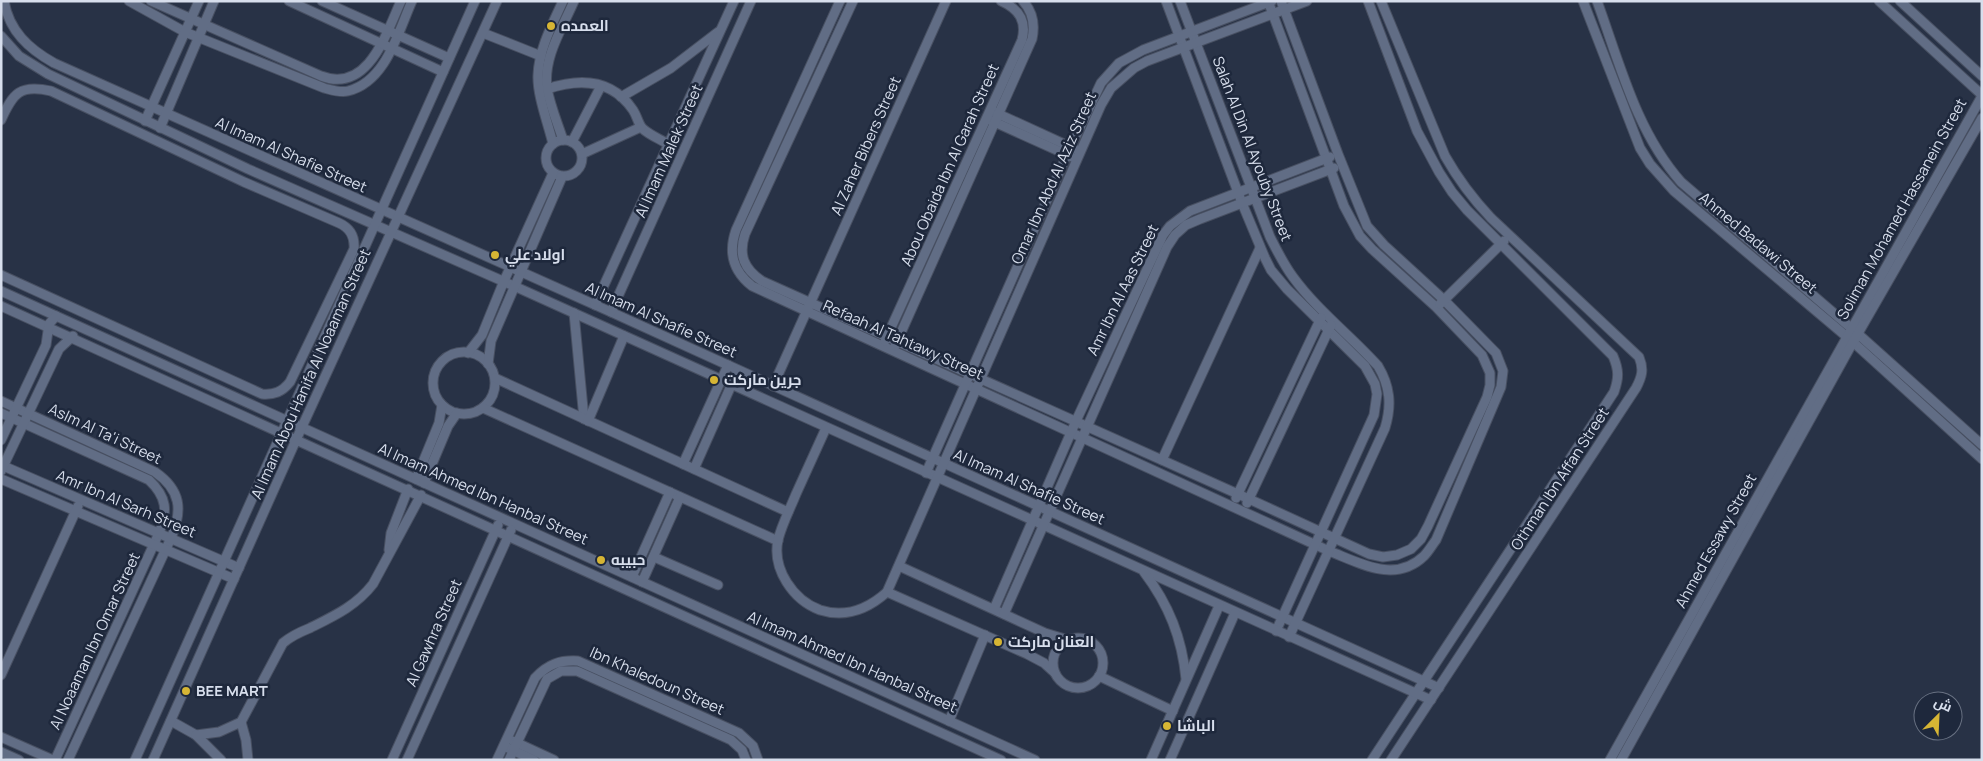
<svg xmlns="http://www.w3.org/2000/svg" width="1983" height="761" font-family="Manrope,Cairo,sans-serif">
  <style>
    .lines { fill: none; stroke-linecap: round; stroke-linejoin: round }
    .minor-casing { stroke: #485062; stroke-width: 11 }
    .minor { stroke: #616d85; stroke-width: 9 }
    .poi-dot { fill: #d6b534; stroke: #1e283c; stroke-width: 2 }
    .labels { text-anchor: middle; stroke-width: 5; stroke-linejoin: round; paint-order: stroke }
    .poi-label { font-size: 15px; font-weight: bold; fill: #d7deec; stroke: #1e283c; text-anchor: start }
    .street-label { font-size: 15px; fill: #d7deec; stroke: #1e283c }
  </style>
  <rect width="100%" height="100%" fill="#283246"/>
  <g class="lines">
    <!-- minor casing -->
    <g class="minor-casing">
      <g id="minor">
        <path d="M4,1C9,31 29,49 54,63L611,312L1439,688"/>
        <path d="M129,1L185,32L324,88C332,90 340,93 348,91C386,82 398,32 412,1"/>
        <path d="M151,1L321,76C368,94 386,34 401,1"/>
        <polyline points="289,1 443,72"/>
        <polyline points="322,1 449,58"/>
        <path d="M840,1L736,230C728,253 733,271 752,286L1329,551C1360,563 1395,584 1424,556C1429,551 1432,545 1436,540L1501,387L1503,371L1496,353L1444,300L1384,245L1367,226L1338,154L1281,1"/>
        <path d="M853,1L745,234C738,255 744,269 762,281L1249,499L1369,554L1383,557L1397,555L1411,549L1421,539L1428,526L1487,397L1490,385V373L1482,355L1436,307L1372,249L1360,236L1344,206L1268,1"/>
        <polyline points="1166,1 1242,203 1265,258 1271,270 1287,289 1365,366 1375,384 1377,394 1374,415 1276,631"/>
        <path d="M1180,1L1270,237C1277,251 1284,265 1293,277C1317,310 1351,336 1378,366C1390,386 1392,405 1385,428L1289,637"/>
        <path d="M1368,1L1417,131L1439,172L1452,192L1467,210L1613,356C1619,370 1619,378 1614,392L1372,760"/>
        <path d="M1381,1L1445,156C1458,179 1473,199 1491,218L1639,357C1644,369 1642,377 1636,388L1391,760"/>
        <polyline points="1583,1 1640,148 1650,164 1674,191 1853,342 1982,459"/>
        <path d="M1597,1C1620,64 1636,131 1681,182L1858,334L1982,445"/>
        <polyline points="1879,1 1982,95"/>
        <polyline points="1900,1 1982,76"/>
        <polyline points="483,33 541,56"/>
        <polyline points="1,36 19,56 48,74 248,169 514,286 1431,700"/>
        <path d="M547,89C580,78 612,79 633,110C637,116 638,123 642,128C649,135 660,139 668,144"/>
        <polyline points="621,97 671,68 718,32"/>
        <polyline points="994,112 1075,149"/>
        <path d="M1,120C13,93 20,84 51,91L244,182L339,223C350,228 355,236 354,249L290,382C282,392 274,395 262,394L1,275"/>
        <polyline points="990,120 1072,157"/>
        <polyline points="145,121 199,1"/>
        <polyline points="160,128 214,1"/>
        <circle cx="564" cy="158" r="18"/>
        <path d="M563,140C558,124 550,106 547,88C543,57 562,29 574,1"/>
        <polyline points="572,142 601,86"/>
        <path d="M553,144C548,123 537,95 538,75C539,49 552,25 563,1"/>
        <polyline points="582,154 641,127"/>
        <polyline points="1,291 1035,760"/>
        <polyline points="1440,304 1504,241"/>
        <polyline points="595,305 734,1"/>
        <polyline points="1,306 1001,760"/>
        <polyline points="611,312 751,1"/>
        <polyline points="574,313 584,419"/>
        <path d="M885,341L1022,40C1027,21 1019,9 1001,1"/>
        <path d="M895,346L1032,39C1035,25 1033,12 1023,1"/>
        <circle cx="464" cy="383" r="31"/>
        <polyline points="468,353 482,335 504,281 553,173"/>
        <polyline points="488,364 491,341 562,177"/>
        <polyline points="495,378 788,512"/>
        <polyline points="773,386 946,1"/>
        <path d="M1,401L155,472C181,490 183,510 171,538L68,760"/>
        <polyline points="483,408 778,541"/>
        <path d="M1,413L149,480C167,497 168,511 159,533L55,760"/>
        <polyline points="588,421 624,336"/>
        <path d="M826,428C816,450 806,472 796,494C790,509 782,524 778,540C772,569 793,600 820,610C845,618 868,609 887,592L1101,105L1111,88L1134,68L1147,61L1307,1"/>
        <polyline points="1,440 46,345 49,324 56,316"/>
        <polyline points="1162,460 1260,248"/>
        <polyline points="683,464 728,365"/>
        <polyline points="1,465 239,568"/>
        <polyline points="694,469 738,370"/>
        <polyline points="1,471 59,349 73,336"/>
        <polyline points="926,473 1067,155 1101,83 1119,63 1143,50 1272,1"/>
        <polyline points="1,479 234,579"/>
        <polyline points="416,479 439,423 442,405"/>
        <polyline points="424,483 448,426 457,413"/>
        <polyline points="1236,498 1321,318"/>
        <polyline points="1247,503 1331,325"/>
        <polyline points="389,550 391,533 408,489"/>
        <polyline points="654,557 718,585"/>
        <polyline points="899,566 1045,633 1068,640"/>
        <path d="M1144,572C1169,605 1182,638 1186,679"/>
        <polyline points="632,577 670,492"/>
        <polyline points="642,582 680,497"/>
        <polyline points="887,592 1027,654 1044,663 1055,673"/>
        <polyline points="994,609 1076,421 1163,235 1170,226 1190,211 1330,157"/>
        <polyline points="1004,614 1167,247 1175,235 1186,225 1200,219 1334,168"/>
        <circle cx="1078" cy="663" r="25"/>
        <polyline points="1,675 78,506"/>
        <polyline points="1099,676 1173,711"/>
        <polyline points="171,721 196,735 221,760"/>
        <polyline points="949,721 985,635"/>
        <polyline points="241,722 246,740 248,760"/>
        <path d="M196,735L219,732L241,722L283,643C291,636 300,632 310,628C334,616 356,606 373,584L421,495"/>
        <polyline points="1,737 53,760"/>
        <polyline points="513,741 554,760"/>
        <polyline points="508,748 534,760"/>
        <polyline points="1,752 19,760"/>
        <polyline points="135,760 475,1"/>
        <polyline points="153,760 296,440 497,1"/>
        <polyline points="392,760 498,525"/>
        <polyline points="407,760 511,530"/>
        <path d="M497,760L535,678C548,664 560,660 578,661L739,733L753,746L758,760"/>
        <polyline points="509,760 547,679 561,671 577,671 731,740 742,750 746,760"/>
        <polyline points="1151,760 1219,606"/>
        <polyline points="1170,760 1235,613"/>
        <polyline points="1610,760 1982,96"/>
        <polyline points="1621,760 1853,342 1982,118"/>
      </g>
    </g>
    <!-- minor -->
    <use href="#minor" class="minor"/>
  </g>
  <!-- markers -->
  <g class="poi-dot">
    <circle cx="551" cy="26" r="5"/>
    <circle cx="495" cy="255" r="5"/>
    <circle cx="714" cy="380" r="5"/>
    <circle cx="601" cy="560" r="5"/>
    <circle cx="998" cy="642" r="5"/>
    <circle cx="186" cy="691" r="5"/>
    <circle cx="1167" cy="726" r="5"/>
  </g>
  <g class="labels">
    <!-- poi labels -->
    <g class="poi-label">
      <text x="561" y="31">العمده</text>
      <text x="505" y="260">اولاد علي</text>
      <text x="724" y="385">جرين ماركت</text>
      <text x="611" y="565">حبيبه</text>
      <text x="1008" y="647">العنان ماركت</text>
      <text x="196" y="696">BEE MART</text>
      <text x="1177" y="731">الباشا</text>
    </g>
    <!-- street labels -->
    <g class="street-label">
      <text transform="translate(866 146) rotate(-66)" y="5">Al Zaher Bibers Street</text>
      <text transform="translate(1252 149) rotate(69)" y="5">Salah Al Din Al Ayouby Street</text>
      <text transform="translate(669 151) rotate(-66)" y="5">Al Imam Malek Street</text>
      <text transform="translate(291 155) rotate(24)" y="5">Al Imam Al Shafie Street</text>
      <text transform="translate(950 165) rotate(-66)" y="5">Abou Obaida Ibn Al Garah Street</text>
      <text transform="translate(1054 178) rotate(-66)" y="5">Omar Ibn Abd Al Aziz Street</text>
      <text transform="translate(1902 209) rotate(-61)" y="5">Soliman Mohamed Hassanein Street</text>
      <text transform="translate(1758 243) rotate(40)" y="5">Ahmed Badawi Street</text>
      <text transform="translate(1123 290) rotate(-64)" y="5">Amr Ibn Al Aas Street</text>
      <text transform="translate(661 320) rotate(24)" y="5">Al Imam Al Shafie Street</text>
      <text transform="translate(903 340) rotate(24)" y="5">Refaah Al Tahtawy Street</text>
      <text transform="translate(311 374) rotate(-66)" y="5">Al Imam Abou Hanifa Al Noaaman Street</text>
      <text transform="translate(105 434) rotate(25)" y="5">Aslm Al Ta'i Street</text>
      <text transform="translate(1560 479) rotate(-57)" y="5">Othman Ibn Affan Street</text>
      <text transform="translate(1029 487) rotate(24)" y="5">Al Imam Al Shafie Street</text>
      <text transform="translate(483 494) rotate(24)" y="5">Al Imam Ahmed Ibn Hanbal Street</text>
      <text transform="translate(126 504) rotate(23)" y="5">Amr Ibn Al Sarh Street</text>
      <text transform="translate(1716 541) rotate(-61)" y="5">Ahmed Essawy Street</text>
      <text transform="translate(434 633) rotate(-66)" y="5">Al Gawhra Street</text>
      <text transform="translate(95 641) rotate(-65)" y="5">Al Noaaman Ibn Omar Street</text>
      <text transform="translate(852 662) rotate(24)" y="5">Al Imam Ahmed Ibn Hanbal Street</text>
      <text transform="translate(657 681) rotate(24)" y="5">Ibn Khaledoun Street</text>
    </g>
  </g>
  <!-- border -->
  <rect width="1983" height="761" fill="none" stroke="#d7deec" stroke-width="5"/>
  <!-- north arrow -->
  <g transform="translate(1938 716) rotate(24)"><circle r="24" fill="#1e283c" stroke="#687182"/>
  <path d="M0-4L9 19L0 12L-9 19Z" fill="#d6b534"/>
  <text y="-8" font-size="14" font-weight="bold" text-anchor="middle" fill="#d7deec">ش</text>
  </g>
</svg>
